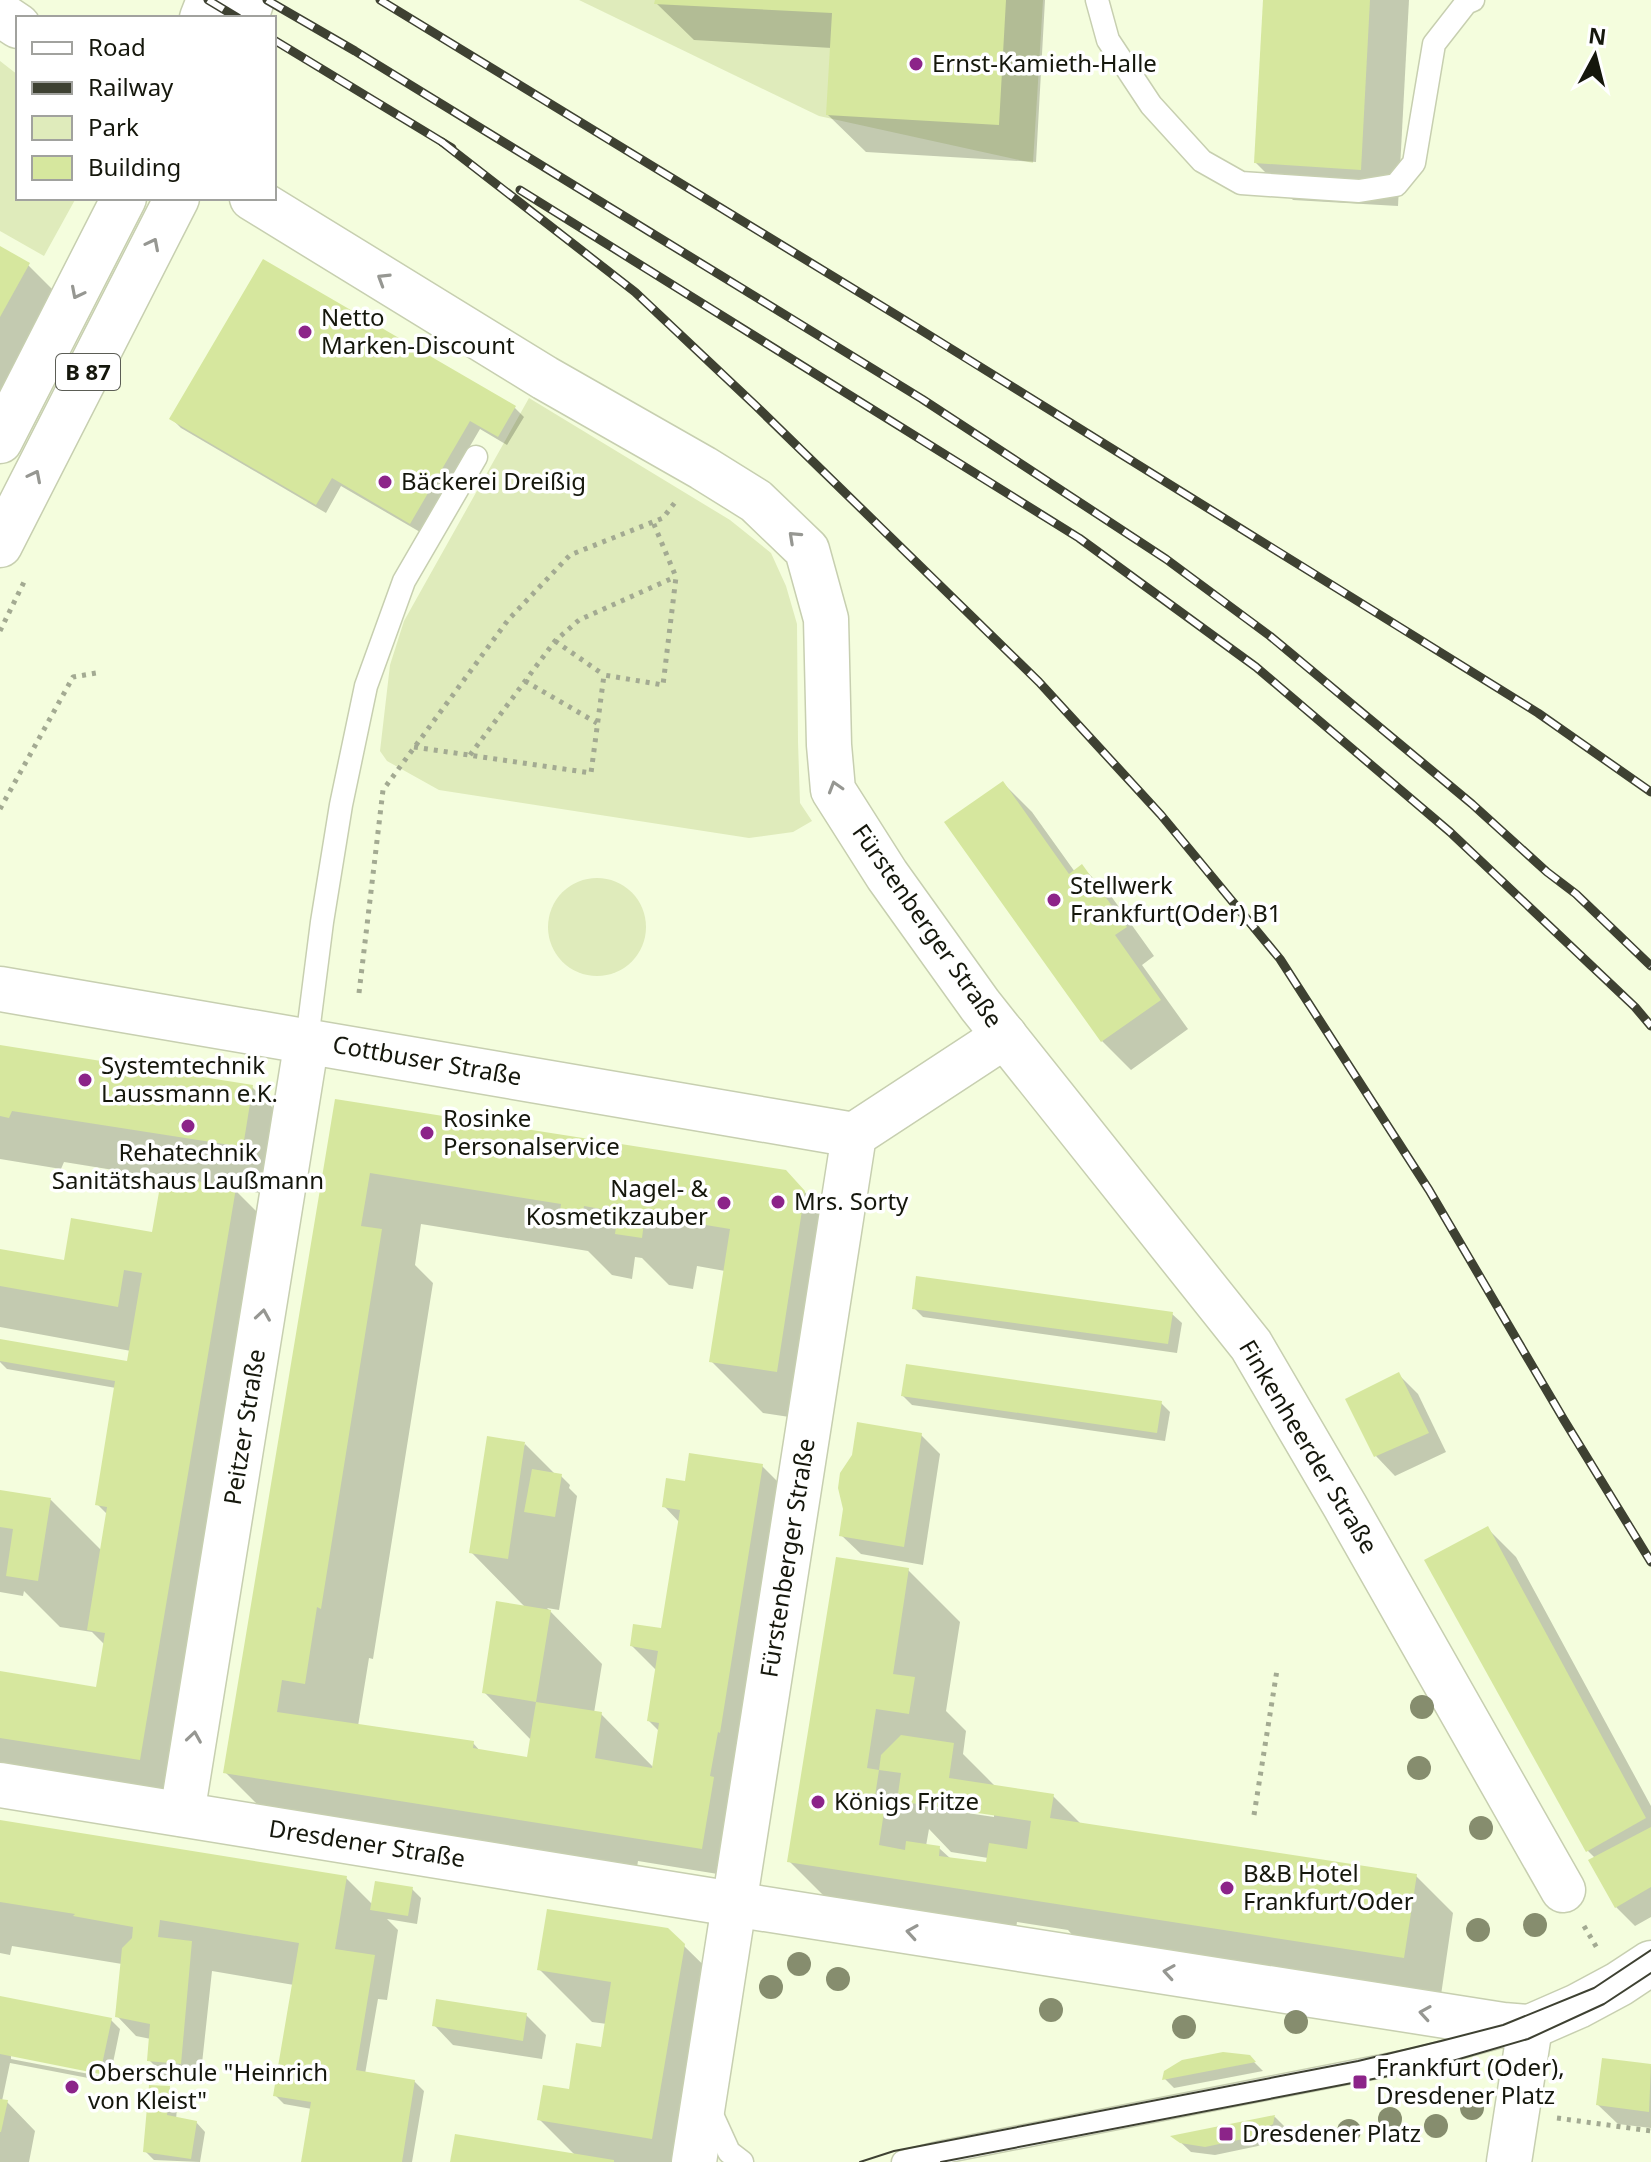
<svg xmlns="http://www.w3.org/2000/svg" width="1651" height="2162" font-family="'Noto Sans',sans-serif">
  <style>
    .green { fill: #dfebbb }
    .shadow { fill: #0003; fill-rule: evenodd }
    .building { fill: #d6e79e }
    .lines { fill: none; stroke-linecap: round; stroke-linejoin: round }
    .lane-casing { stroke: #c7cfb0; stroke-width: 25 }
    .street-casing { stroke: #c7cfb0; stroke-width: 47 }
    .primary-casing { stroke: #c7cfb0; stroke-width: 47 }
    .path { stroke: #a3aa92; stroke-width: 5; stroke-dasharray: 4 6; stroke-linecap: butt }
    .lane { stroke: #fff; stroke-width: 22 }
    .street { stroke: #fff; stroke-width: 44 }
    .primary { stroke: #fff; stroke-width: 44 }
    .tram { stroke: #3e4132; stroke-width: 2 }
    .rail-casing { stroke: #3e4132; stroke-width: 9 }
    .rail { stroke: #fff; stroke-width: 6; stroke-dasharray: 18; stroke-linecap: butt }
    .tree { fill: #868d6e }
    .oneway { stroke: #969792 }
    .poi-dot { fill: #8c2489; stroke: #fff; stroke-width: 3 }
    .labels { text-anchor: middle; stroke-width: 7; stroke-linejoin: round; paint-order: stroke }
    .shield { fill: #fff; stroke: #5b5d55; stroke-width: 2 }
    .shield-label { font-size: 22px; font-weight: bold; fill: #15170c }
    .poi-label { font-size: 24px; fill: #15170c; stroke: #fff; text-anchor: start }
    .street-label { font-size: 24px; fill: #15170c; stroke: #fff }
  </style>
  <rect width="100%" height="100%" fill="#f4fddd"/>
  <!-- green -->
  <g class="green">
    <polygon points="579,0 1043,0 1033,163 819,116"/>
    <polygon points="0,61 18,75 18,198 76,198 44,256 0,231"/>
    <polygon points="529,398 730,520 771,553 786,586 797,624 798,742 800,803 812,821 793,832 749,838 439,790 387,761 380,751 390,665 404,621"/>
    <circle cx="597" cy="927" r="49"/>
  </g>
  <!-- shadow -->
  <g class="shadow">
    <polygon points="657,0 1045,0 1036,162 866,152 828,115 832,48 694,40 656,3"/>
    <polygon points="1265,0 1409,0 1398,206 1293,200 1256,163"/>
    <polygon points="0,249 28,265 80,317 0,431"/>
    <polygon points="515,408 524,417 507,445 480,429 420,532 341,486 326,513 181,428 172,419"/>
    <polygon points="1003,783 1032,812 1075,872 1082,867 1111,896 1154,956 1142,965 1188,1029 1131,1070 1102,1041"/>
    <polygon points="0,1047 252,1087 304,1139 295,1198 234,1189 287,1242 192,1811 0,1781 0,1674 97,1689 105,1645 92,1632 60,1627 24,1591 23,1596 0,1592 0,1492 51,1500 102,1551 108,1515 97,1504 116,1388 7,1369 0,1362 0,1349 129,1363 131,1351 0,1327 0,1251 65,1262 154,1234 163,1178 64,1162 61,1169 0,1159"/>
    <polygon points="337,1101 785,1172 857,1245 829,1423 763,1413 711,1361 725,1271 697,1266 693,1289 669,1285 642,1258 635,1257 632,1279 612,1275 588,1251 421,1224 415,1265 433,1283 373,1659 369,1658 358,1726 473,1743 481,1752 529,1760 532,1741 484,1692 526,1608 471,1552 525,1444 556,1475 561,1476 570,1485 569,1488 577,1496 559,1610 547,1608 602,1664 594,1713 601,1714 654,1768 660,1732 649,1721 657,1671 632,1646 663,1630 680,1523 664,1506 686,1483 762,1466 814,1518 730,1876 638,1861 635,1880 278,1825 226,1773"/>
    <polygon points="914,1308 1172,1314 1182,1323 1177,1353 923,1317"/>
    <polygon points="1398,1374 1418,1394 1446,1452 1395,1476 1376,1456 1348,1400"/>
    <polygon points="903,1396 1161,1403 1170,1412 1165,1441 912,1405"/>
    <polygon points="921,1435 940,1454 923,1565 861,1554 841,1535"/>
    <polygon points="1487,1528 1516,1557 1651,1806 1651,1917 1635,1926 1616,1907 1595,1858 1587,1850"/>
    <path d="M908,1570L960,1622L946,1711L966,1731L963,1754L996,1787L1053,1796L1082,1825L1416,1876L1453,1913L1441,1995L1076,1939L1068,1930L1017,1922L1014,1941L841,1913L789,1861ZM934,1804L994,1813V1817L934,1808ZM929,1829L951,1852L988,1858L987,1864L951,1859L939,1848L926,1846Z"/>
    <polygon points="0,1822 346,1878 373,1905 412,1889 421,1898 417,1924 387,1919 398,1930 387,2000 378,1999 365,2074 414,2081 424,2091 412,2162 303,2162 312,2109 284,2104 275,2095 294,1985 212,1971 200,2082 168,2079 149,2060 151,2039 136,2036 117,2016 122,1964 12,1946 10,1955 0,1953"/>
    <polygon points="683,1945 736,1997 708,2162 452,2162 576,2156 539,2119 570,2091 603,2049 607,2024 592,2022 540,1970"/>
    <path d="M0,1998L111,2020L120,2029L109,2082L10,2063L2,2101L7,2102L35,2131L29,2162H0ZM11,2055L111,2074L110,2078L11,2059Z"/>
    <polygon points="526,2015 546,2035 542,2059 453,2045 434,2025"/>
    <polygon points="1249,2057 1263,2071 1174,2088 1165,2079"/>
    <polygon points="1604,2060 1651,2066 1651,2128 1618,2124 1598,2105"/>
    <polygon points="169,2088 178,2098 176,2119 196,2122 205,2132 200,2162 154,2160 145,2151"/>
    <polygon points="1275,2117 1284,2126 1282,2133 1258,2146 1215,2155 1191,2152 1175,2137"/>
  </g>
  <!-- building -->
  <g class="building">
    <polygon points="655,0 1006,0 999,125 826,115 832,13 654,4"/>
    <polygon points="1263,0 1370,0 1361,170 1254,163"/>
    <polygon points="0,246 30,263 0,317"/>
    <polygon points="263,259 516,406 498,437 470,421 410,524 332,478 316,505 169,419"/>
    <polygon points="1003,781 1069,874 1082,864 1127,927 1115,935 1161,1000 1101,1042 944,822"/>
    <polygon points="0,1045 253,1085 243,1147 12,1111 9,1118 0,1116"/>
    <polygon points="335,1099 786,1170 805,1191 777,1372 709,1362 730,1229 645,1215 642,1238 615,1234 618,1212 584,1206 581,1228 558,1224 561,1204 370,1173 361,1226 382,1229 321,1609 317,1607 305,1684 282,1680 277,1712 474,1741 473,1748 527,1757 536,1702 482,1693 496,1601 551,1610 536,1702 602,1712 595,1758 652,1768 659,1723 647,1721 658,1651 630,1646 633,1624 661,1628 680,1510 662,1507 666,1478 685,1481 689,1453 763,1464 720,1733 718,1732 710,1776 714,1777 702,1849 223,1773"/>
    <polygon points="162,1175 236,1188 140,1760 0,1738 0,1671 96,1687 105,1633 87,1630 107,1507 95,1505 115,1381 0,1361 0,1339 127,1361 142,1273 124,1270 118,1307 0,1286 0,1249 64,1260 71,1218 152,1232"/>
    <polygon points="916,1276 1173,1312 1168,1344 912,1309"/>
    <polygon points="906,1364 1162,1401 1157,1433 901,1396"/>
    <polygon points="1399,1372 1429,1433 1374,1457 1345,1399"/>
    <polygon points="857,1422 922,1433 904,1547 839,1536 843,1509 838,1488 840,1473 852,1455"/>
    <polygon points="487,1436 525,1442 508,1559 469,1553"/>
    <polygon points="532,1469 562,1474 555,1517 524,1512"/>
    <polygon points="0,1490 51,1498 38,1581 6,1576 13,1529 0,1527"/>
    <polygon points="1488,1526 1646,1818 1586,1852 1424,1560"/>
    <polygon points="836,1557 909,1568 893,1674 915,1677 909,1714 876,1709 867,1768 879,1770 874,1803 885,1805 879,1845 905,1850 906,1841 940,1846 939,1856 986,1862 989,1843 1027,1849 1031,1821 897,1801 901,1773 879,1770 881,1755 901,1735 954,1743 949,1778 1054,1794 1050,1818 1417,1874 1404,1958 787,1862"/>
    <polygon points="0,1820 347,1876 335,1949 375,1955 356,2070 415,2080 402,2162 301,2162 311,2102 273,2096 299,1943 160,1920 158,1937 192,1941 181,2064 147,2061 150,2024 115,2017 122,1948 132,1938 133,1927 73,1916 75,1914 0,1902"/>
    <polygon points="1651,1827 1651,1887 1615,1908 1588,1860"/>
    <polygon points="375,1881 413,1887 408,1916 370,1910"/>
    <polygon points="547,1909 668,1928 685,1944 652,2139 537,2120 543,2085 569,2089 576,2043 601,2047 611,1982 537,1970"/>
    <polygon points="0,1996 112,2018 100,2074 0,2054"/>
    <polygon points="436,1999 527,2013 523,2041 432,2026"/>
    <polygon points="1223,2052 1250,2055 1256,2062 1162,2080 1164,2071 1182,2060"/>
    <polygon points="1602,2058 1651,2064 1649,2112 1596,2105"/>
    <polygon points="149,2085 170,2086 167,2115 197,2121 191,2159 143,2152"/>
    <polygon points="0,2099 8,2100 1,2132 0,2132"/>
    <polygon points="1275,2115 1273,2124 1248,2138 1205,2147 1180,2143 1170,2136"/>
    <polygon points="455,2134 614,2160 614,2162 450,2162"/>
  </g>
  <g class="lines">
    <!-- lane casing -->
    <g class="lane-casing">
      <g id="lane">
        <polyline points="1097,0 1108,40 1151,105 1202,161 1241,183 1359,191 1396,185 1414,163 1434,44 1466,3 1473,0"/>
        <polyline points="307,1040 322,922 341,805 366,686 404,581 476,457"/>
        <polyline points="708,2106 729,2152 742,2162"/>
        <polyline points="903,2162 938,2153 1418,2059 1505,2035"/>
      </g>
    </g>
    <!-- street casing -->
    <g class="street-casing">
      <g id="street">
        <polyline points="0,14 18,26"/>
        <polyline points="252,198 545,378 703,468 756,501 807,550 826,619 829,745 833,790 887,875 980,1005 1251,1345 1345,1506 1563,1890"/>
        <polyline points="0,989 854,1135"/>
        <polyline points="0,1785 733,1904 1503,2025 1530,2027 1578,2006 1619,1984 1651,1963"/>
        <polyline points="182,1814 307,1040"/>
        <polyline points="694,2162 854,1135 1005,1036"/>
        <polyline points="1509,2162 1530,2027"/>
      </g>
    </g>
    <!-- primary casing -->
    <g class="primary-casing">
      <g id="primary">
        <polyline points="202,18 209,0"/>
        <polyline points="246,18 252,0"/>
        <polyline points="0,441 124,198"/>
        <polyline points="0,545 177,198"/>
      </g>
    </g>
    <!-- path -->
    <g class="path">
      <polyline points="0,631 24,582"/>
      <polyline points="555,641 604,675"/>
      <polyline points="525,681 597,723"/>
      <polyline points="414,747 591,773 604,675 663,685 676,577 653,522"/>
      <polyline points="470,755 555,641 579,620 675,577"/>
      <polyline points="0,809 73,677 96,673"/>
      <polyline points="359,993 383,790 508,620 570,555 663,518 676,501"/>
      <polyline points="1254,1815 1277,1670"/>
      <polyline points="1584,1926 1597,1948"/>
      <polyline points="1557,2118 1651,2131"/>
    </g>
    <!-- lane -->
    <use href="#lane" class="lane"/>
    <!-- street -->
    <use href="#street" class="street"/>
    <!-- primary -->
    <use href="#primary" class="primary"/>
    <!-- tram -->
    <g class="tram">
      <polyline points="860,2162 894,2151 1358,2061 1441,2041 1503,2025 1594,1988 1651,1950"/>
      <polyline points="941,2162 1425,2069 1528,2039 1604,2004 1651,1973"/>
    </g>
    <!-- rail casing -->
    <g class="rail-casing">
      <g id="rail">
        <polyline points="208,0 238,18"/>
        <polyline points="267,0 355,51 922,399 1166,559 1270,636 1472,804 1547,872 1576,894 1651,966"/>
        <polyline points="380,0 916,327 1538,713 1651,792"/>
        <polyline points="274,40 452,148"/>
        <polyline points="442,142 635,292 756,406 1039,682 1161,815 1280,959 1429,1190 1564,1420 1651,1562"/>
        <polyline points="520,190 1079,538 1256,667 1450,832 1635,1007 1651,1026"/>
      </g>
    </g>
    <!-- rail -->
    <use href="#rail" class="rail"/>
  </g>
  <!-- trees -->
  <g class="tree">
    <circle cx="1422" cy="1707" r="12"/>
    <circle cx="1419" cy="1768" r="12"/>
    <circle cx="1481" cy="1828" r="12"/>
    <circle cx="1535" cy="1925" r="12"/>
    <circle cx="1478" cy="1930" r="12"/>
    <circle cx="799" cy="1964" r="12"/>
    <circle cx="838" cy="1979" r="12"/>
    <circle cx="771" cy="1987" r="12"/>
    <circle cx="1051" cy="2010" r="12"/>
    <circle cx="1296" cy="2022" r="12"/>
    <circle cx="1184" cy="2027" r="12"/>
    <circle cx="1472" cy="2108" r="12"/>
    <circle cx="1390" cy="2119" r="12"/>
    <circle cx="1436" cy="2126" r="12"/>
    <circle cx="1349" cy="2131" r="12"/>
  </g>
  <!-- one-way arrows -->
  <defs><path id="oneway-chevron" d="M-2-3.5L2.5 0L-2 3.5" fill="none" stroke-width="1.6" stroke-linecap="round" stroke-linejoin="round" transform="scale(2)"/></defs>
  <g class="oneway">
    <use href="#oneway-chevron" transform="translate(153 244) rotate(-63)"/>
    <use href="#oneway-chevron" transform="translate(383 279) rotate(-148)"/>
    <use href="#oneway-chevron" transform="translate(77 293) rotate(117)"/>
    <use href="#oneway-chevron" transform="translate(35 476) rotate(-63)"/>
    <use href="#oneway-chevron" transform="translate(794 537) rotate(-137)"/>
    <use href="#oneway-chevron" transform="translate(835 787) rotate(-107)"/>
    <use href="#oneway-chevron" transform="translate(263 1315) rotate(-81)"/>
    <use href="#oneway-chevron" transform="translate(194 1737) rotate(-81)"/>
    <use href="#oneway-chevron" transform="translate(912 1932) rotate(-171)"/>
    <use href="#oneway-chevron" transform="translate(1169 1972) rotate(-171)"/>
    <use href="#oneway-chevron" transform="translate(1425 2013) rotate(-171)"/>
  </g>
  <!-- markers -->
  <g class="poi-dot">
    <circle cx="916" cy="64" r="8"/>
    <circle cx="305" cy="332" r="8"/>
    <circle cx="385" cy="482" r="8"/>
    <circle cx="1054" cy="900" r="8"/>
    <circle cx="85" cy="1080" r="8"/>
    <circle cx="188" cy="1126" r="8"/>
    <circle cx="427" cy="1133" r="8"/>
    <circle cx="778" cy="1202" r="8"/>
    <circle cx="724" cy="1203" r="8"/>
    <circle cx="818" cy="1802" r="8"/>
    <circle cx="1227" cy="1888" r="8"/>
    <rect x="1352" y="2074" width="16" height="16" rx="4"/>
    <circle cx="72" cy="2087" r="8"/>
    <rect x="1218" y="2126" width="16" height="16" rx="4"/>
  </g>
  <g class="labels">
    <!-- shield labels -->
    <rect class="shield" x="56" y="354" width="64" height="36" rx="6"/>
    <g class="shield-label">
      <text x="88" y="380">B 87</text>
    </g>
    <!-- poi labels -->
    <g class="poi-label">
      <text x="932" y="72">Ernst-Kamieth-Halle</text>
      <text x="321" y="326">Netto<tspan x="321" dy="28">Marken-Discount</tspan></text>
      <text x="401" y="490">Bäckerei Dreißig</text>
      <text x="1070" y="894">Stellwerk<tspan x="1070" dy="28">Frankfurt(Oder) B1</tspan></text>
      <text x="101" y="1074">Systemtechnik<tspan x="101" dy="28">Laussmann e.K.</tspan></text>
      <text x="443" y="1127">Rosinke<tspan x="443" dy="28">Personalservice</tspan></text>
      <text x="188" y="1161" text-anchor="middle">Rehatechnik<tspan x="188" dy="28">Sanitätshaus Laußmann</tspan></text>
      <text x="708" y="1197" text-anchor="end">Nagel- &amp;<tspan x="708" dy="28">Kosmetikzauber</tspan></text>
      <text x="794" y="1210">Mrs. Sorty</text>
      <text x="834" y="1810">Königs Fritze</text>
      <text x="1243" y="1882">B&amp;B Hotel<tspan x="1243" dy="28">Frankfurt/Oder</tspan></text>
      <text x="1376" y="2076">Frankfurt (Oder),<tspan x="1376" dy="28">Dresdener Platz</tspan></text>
      <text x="88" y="2081">Oberschule "Heinrich<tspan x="88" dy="28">von Kleist"</tspan></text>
      <text x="1242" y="2142">Dresdener Platz</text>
    </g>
    <!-- street labels -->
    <g class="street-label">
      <text transform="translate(927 926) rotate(55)" y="8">Fürstenberger Straße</text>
      <text transform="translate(427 1061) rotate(10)" y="8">Cottbuser Straße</text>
      <text transform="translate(245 1427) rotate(-81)" y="8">Peitzer Straße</text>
      <text transform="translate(1308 1447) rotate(59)" y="8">Finkenheerder Straße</text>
      <text transform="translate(788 1558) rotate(-81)" y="8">Fürstenberger Straße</text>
      <text transform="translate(367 1844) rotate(9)" y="8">Dresdener Straße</text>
    </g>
  </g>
  <!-- legend -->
  <rect x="16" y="16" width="260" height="184" fill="#ffffff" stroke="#a1a29e" stroke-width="2"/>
  <rect x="32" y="42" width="40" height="12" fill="#ffffff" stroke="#a1a29e" stroke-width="2"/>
  <text x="88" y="56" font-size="24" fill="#15170c">Road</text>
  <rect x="32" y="82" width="40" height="12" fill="#3e4132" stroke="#a1a29e" stroke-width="2"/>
  <text x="88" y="96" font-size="24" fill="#15170c">Railway</text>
  <rect x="32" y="116" width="40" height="24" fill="#dfebbb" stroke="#a1a29e" stroke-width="2"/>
  <text x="88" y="136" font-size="24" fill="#15170c">Park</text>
  <rect x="32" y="156" width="40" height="24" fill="#d6e79e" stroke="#a1a29e" stroke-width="2"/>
  <text x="88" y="176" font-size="24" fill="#15170c">Building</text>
  <!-- north arrow -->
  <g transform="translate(1595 56) rotate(7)" stroke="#ffffff" stroke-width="6" paint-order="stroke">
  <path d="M0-6L14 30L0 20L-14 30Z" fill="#15170c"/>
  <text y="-12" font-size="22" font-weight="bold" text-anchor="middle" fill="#15170c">N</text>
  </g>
</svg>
